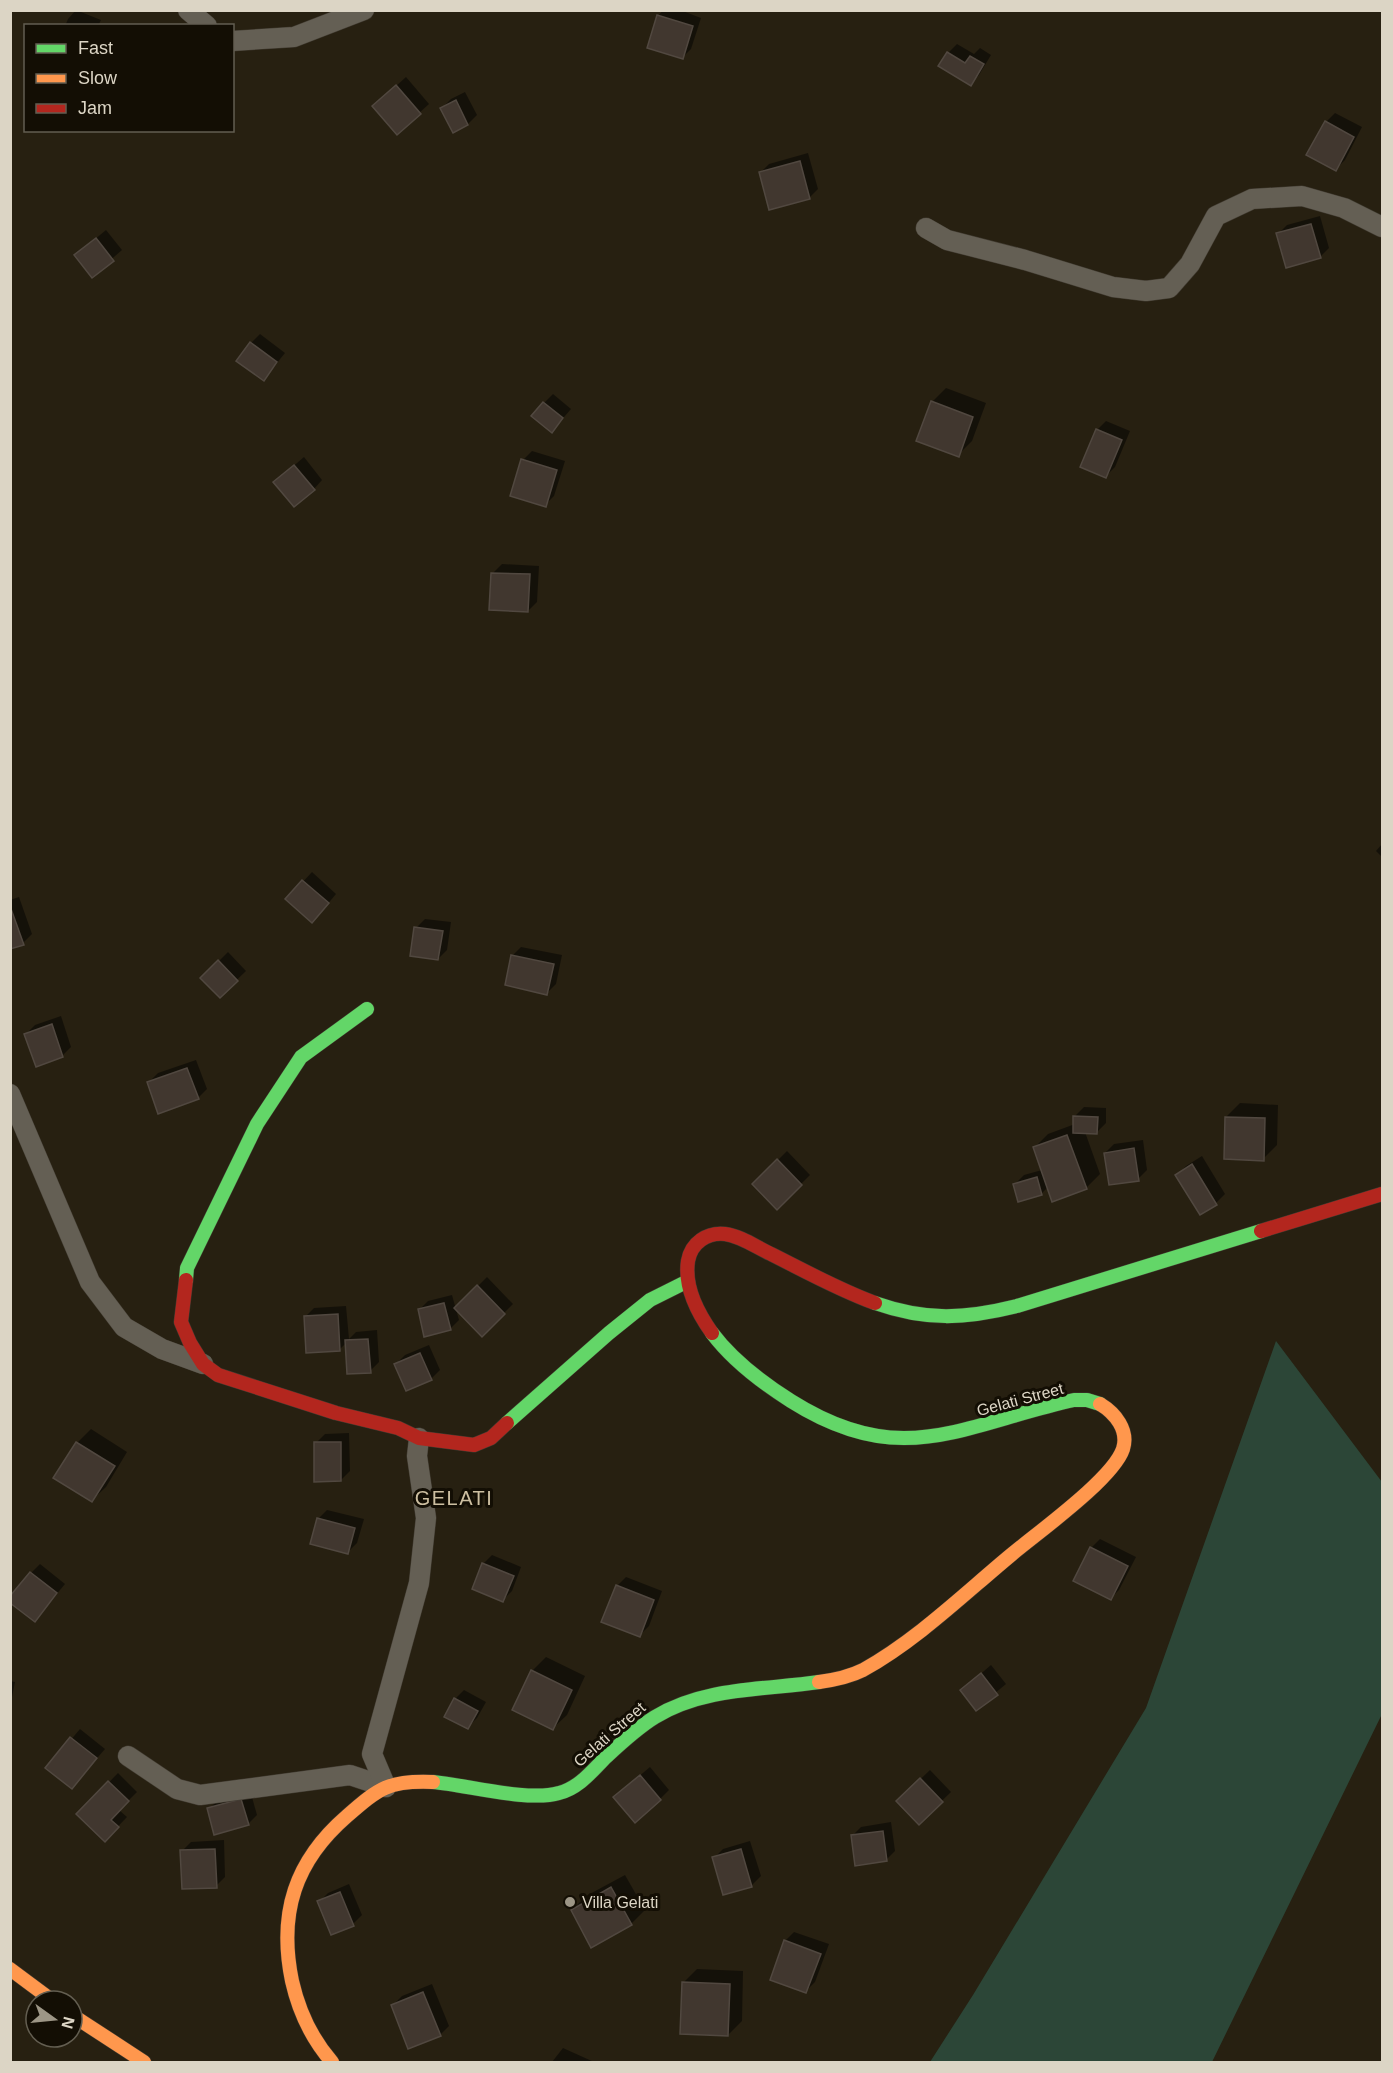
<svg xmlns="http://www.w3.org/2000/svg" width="1393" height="2073" font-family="Helvetica,sans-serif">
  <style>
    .green { fill: #2c4637 }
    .shadow { fill: #0007 }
    .building { fill: #41372f; stroke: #514840; stroke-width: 1.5 }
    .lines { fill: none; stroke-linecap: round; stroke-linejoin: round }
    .street-casing { stroke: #413b31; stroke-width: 21 }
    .fast-casing { stroke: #413b31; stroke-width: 15 }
    .slow-casing { stroke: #413b31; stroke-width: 15 }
    .jam-casing { stroke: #413b31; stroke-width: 15 }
    .street { stroke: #645f54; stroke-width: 20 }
    .fast { stroke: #63d668; stroke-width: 14 }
    .slow { stroke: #ff974d; stroke-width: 14 }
    .jam { stroke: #b3261e; stroke-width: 14 }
    .poi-dot { fill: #9d9686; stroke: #130e04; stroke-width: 2 }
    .labels { text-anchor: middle; stroke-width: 6; stroke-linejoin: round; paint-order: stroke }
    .street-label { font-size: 16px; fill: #dcd5c5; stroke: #130e04 }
    .poi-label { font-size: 16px; fill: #dcd5c5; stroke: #130e04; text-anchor: start }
    .quarter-label { font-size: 20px; letter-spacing: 1.5px; fill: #cdbfa1; stroke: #130e04 }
  </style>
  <rect width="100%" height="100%" fill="#272011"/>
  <!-- green -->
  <polygon class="green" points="1276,1341 1382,1482 1382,1714 1212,2062 930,2062 973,1995 1146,1708"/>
  <!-- shadow -->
  <g class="shadow">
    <polygon points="76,10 101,20 98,26 65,26 68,19"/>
    <polygon points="663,10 680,10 701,18 691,49 682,58 658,16"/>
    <polygon points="957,44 974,54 980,48 991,55 979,75 970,84 948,53"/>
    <polygon points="406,77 429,104 397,133 383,98"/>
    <polygon points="465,92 477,115 468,124 454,131 442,108 451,99"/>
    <polygon points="1335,113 1362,127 1345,160 1336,169 1326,122"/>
    <polygon points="808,153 818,189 809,198 760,173 769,164"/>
    <polygon points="1320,216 1329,248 1320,257 1278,234 1287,225"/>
    <polygon points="106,230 122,250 92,276 76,255"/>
    <polygon points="260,334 285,353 264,379 251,343"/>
    <polygon points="946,388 986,403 972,441 958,455 932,402"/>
    <polygon points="553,394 571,409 552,431 544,403"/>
    <polygon points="1106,421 1130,431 1115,467 1106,476 1097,430"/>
    <polygon points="532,451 565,461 554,496 545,505 523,460"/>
    <polygon points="304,457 322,480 314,489 275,482"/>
    <polygon points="502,564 539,566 537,602 528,611 493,573"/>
    <polygon points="1382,844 1382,857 1376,851"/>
    <polygon points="312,872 336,894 321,912 287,899"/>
    <polygon points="19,897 32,934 23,943 10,948 10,900"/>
    <polygon points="425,919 451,922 447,950 438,959 416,928"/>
    <polygon points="521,947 562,955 556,984 547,993 512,956"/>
    <polygon points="228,952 246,971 220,996 202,978"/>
    <polygon points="61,1016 71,1047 62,1056 26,1034 35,1025"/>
    <polygon points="196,1060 207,1089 198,1098 149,1082 158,1073"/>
    <polygon points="1240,1103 1278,1105 1277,1145 1263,1159 1226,1117"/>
    <polygon points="1084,1107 1106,1108 1106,1123 1097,1132 1085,1132 1100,1174 1086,1188 1048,1187 1041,1194 1015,1184 1024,1175 1042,1170 1034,1148 1048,1134 1075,1124 1075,1116"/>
    <polygon points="1143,1140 1147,1170 1138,1179 1105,1153 1114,1144"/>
    <polygon points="787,1151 810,1175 777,1208 754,1184"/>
    <polygon points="1202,1156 1225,1194 1216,1203 1177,1175 1186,1166"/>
    <polygon points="487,1277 513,1304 483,1334 456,1308"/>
    <polygon points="452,1295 459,1320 450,1329 419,1310 428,1301"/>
    <polygon points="346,1306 349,1339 356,1332 377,1330 379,1362 370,1371 347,1342 340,1349 305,1317 314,1308"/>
    <polygon points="429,1345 440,1370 431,1379 396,1364 405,1355"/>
    <polygon points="91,1429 127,1452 106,1487 92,1500 77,1443"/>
    <polygon points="349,1433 350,1471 341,1480 316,1443 325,1434"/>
    <polygon points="327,1510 364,1519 357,1543 348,1552 318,1519"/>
    <polygon points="1100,1539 1136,1557 1119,1590 1110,1599 1091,1548"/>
    <polygon points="492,1555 521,1567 512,1591 503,1600 483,1564"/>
    <polygon points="40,1564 65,1584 35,1620 31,1573"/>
    <polygon points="626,1577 662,1591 649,1626 640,1635 617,1586"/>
    <polygon points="546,1657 585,1676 567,1715 553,1728 532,1671"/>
    <polygon points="991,1665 1006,1684 976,1709 962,1690"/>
    <polygon points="10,1681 15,1682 10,1707"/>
    <polygon points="464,1690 486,1702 477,1718 468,1727 455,1699"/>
    <polygon points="80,1729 105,1749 72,1787 47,1768"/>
    <polygon points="650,1767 669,1790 660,1799 624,1789"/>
    <polygon points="930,1770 951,1792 919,1823 898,1801"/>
    <polygon points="118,1773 137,1792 119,1810 127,1817 105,1840 78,1814"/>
    <polygon points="250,1790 257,1815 248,1824 209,1809 218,1800"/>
    <polygon points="891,1822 895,1851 886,1860 852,1836 861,1827"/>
    <polygon points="224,1840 225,1877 216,1886 182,1851 191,1842"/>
    <polygon points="750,1841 761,1876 752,1885 724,1893 714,1858 723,1849"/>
    <polygon points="625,1875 645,1910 631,1924 572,1910 586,1896"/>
    <polygon points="349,1884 362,1915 353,1924 319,1902 328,1893"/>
    <polygon points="794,1932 829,1944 815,1982 806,1991 785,1941"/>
    <polygon points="697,1969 743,1971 742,2021 728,2035 683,1983"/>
    <polygon points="432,1984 449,2026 440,2035 393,2005 402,1996"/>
    <polygon points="563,2048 594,2062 552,2062"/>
  </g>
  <!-- building -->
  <g class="building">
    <polygon points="657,15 693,26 683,59 647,48"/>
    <polygon points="947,52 965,63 970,56 984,64 971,86 938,66"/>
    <polygon points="396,85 421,114 397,135 372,106"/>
    <polygon points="456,100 468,125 453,133 440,108"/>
    <polygon points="1325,121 1354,137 1336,171 1306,155"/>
    <polygon points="800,161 810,199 769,210 759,172"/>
    <polygon points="1311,224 1321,258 1286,268 1276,233"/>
    <polygon points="96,238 114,261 92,278 74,255"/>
    <polygon points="250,342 277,362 264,381 236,361"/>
    <polygon points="931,401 973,417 959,457 916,441"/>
    <polygon points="543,402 563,418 552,433 531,416"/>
    <polygon points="1096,429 1122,440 1106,478 1080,467"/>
    <polygon points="521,459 557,470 546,507 510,496"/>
    <polygon points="294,465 315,490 294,507 273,482"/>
    <polygon points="491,573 530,574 528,612 489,610"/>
    <polygon points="302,880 329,903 312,923 285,899"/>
    <polygon points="10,906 24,945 10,949"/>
    <polygon points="414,927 443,931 438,960 410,956"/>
    <polygon points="511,955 554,964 547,995 505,985"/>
    <polygon points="218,960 238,981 220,998 200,978"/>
    <polygon points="52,1024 63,1057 36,1067 24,1034"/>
    <polygon points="187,1068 199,1099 158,1114 147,1082"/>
    <polygon points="1073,1116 1098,1117 1097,1134 1073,1133"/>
    <polygon points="1225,1117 1265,1118 1264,1161 1224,1159"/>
    <polygon points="1067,1135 1087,1189 1052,1202 1033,1147"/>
    <polygon points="1134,1148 1139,1181 1109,1185 1104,1153"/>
    <polygon points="777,1159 802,1185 777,1210 752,1184"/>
    <polygon points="1192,1164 1217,1205 1200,1215 1175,1175"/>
    <polygon points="1037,1177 1042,1195 1018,1202 1013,1184"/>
    <polygon points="477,1285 505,1314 482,1337 454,1308"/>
    <polygon points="444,1303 451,1330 424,1337 418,1309"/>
    <polygon points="338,1314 340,1351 306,1353 304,1316"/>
    <polygon points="368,1339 371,1373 347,1374 345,1340"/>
    <polygon points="420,1353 432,1380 406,1391 394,1364"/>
    <polygon points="76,1442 115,1466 92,1502 53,1478"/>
    <polygon points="314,1442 341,1442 341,1481 314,1482"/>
    <polygon points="317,1518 355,1528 348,1554 310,1544"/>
    <polygon points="1090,1547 1128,1566 1111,1600 1073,1581"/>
    <polygon points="482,1563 514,1576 503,1602 472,1589"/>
    <polygon points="30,1572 57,1593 35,1622 10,1603 10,1596"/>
    <polygon points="616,1585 654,1600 640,1637 601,1622"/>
    <polygon points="531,1670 572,1690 553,1730 512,1710"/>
    <polygon points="981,1673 998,1695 976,1711 960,1690"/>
    <polygon points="454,1698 478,1711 468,1729 444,1717"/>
    <polygon points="70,1737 97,1758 72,1789 45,1768"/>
    <polygon points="640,1775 661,1800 635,1823 613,1797"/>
    <polygon points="920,1778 943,1802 919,1825 896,1801"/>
    <polygon points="108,1781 129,1801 111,1820 119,1827 105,1842 76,1814"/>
    <polygon points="241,1799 249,1825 214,1835 207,1808"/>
    <polygon points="883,1831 887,1861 855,1866 851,1835"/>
    <polygon points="215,1849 217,1888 182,1889 180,1850"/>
    <polygon points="741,1849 752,1887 723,1895 712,1857"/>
    <polygon points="611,1887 632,1925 591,1948 571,1910"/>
    <polygon points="340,1892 354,1926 331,1935 317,1901"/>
    <polygon points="784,1940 821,1954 806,1993 770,1980"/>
    <polygon points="682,1982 730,1984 728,2036 680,2034"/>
    <polygon points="423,1992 441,2036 408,2049 391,2005"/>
  </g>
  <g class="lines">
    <!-- street casing -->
    <g class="street-casing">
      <g id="street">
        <polyline points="188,10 207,26"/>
        <polyline points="232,41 294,37 364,10"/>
        <polyline points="926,228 947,240 1025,260 1113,287 1146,291 1169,288 1190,264 1216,216 1252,199 1302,196 1344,208 1382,227"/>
        <polyline points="10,1094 90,1282 124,1327 162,1349 203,1364"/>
        <polyline points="128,1756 177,1789 200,1795 350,1775 386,1787"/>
        <polyline points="386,1787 372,1754 419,1583 426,1518 417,1456 419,1438"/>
      </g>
    </g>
    <!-- fast casing -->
    <g class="fast-casing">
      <g id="fast">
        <polyline points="186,1280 187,1268 257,1124 301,1057 367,1009"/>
        <path d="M875,1303C926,1321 965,1319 1017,1306L1261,1231"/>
        <path d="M712,1333C733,1361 761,1382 791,1401C902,1471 961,1425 1074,1400H1087L1100,1404"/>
        <polyline points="507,1423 609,1333 650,1300 686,1282"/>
        <path d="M433,1782C467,1785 528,1802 559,1793C579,1788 592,1771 606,1757C621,1743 637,1728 655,1717C704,1687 764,1690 819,1682"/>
      </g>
    </g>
    <!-- slow casing -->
    <g class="slow-casing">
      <g id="slow">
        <path d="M819,1682C834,1680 849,1677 863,1670C917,1640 964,1594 1011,1555C1037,1533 1113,1479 1123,1449C1129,1430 1115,1413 1100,1404"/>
        <polyline points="10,1969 53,2001"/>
        <polyline points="72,2015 144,2062"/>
        <path d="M332,2062C311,2038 299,2012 292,1981C278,1913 295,1861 347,1816C379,1788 389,1780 433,1782"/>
      </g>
    </g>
    <!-- jam casing -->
    <g class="jam-casing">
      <g id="jam">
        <polyline points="1261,1231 1382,1194"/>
        <polyline points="186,1280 181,1322 190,1343 203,1364 218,1375 336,1413 398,1428 419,1438 474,1445 491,1438 507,1423"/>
        <path d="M712,1333C697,1312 684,1287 688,1261C691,1243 707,1232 725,1234C741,1236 756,1247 771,1254C805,1271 839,1290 875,1303"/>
      </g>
    </g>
    <!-- street -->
    <use href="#street" class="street"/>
    <!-- fast -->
    <use href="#fast" class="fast"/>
    <!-- slow -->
    <use href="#slow" class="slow"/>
    <!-- jam -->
    <use href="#jam" class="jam"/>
  </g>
  <!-- markers -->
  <circle class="poi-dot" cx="570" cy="1902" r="6"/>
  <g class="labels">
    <!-- street labels -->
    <g class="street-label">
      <text transform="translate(1020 1399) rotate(-15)" y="6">Gelati Street</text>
      <text transform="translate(609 1734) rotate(-41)" y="6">Gelati Street</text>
    </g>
    <!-- poi labels -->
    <g class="poi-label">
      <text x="582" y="1908">Villa Gelati</text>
    </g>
    <!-- quarter labels -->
    <g class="quarter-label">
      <text x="454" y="1505">GELATI</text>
    </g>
  </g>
  <!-- border -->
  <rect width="1393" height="2073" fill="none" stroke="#dcd5c5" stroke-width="24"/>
  <!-- legend -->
  <rect x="24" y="24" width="210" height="108" fill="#130e04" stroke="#635e51" stroke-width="1.5"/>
  <rect x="36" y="44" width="30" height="9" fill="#63d668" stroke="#635e51" stroke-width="1.5"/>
  <text x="78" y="54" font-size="18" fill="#dcd5c5">Fast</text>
  <rect x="36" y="74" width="30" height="9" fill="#ff974d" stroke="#635e51" stroke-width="1.5"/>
  <text x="78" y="84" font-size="18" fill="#dcd5c5">Slow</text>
  <rect x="36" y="104" width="30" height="9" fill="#b3261e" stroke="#635e51" stroke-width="1.5"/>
  <text x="78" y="114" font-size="18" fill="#dcd5c5">Jam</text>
  <!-- north arrow -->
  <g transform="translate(54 2019) rotate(105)"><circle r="28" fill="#130e04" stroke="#635e51" stroke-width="1.5"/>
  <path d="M0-4.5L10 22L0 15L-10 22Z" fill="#9d9686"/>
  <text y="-9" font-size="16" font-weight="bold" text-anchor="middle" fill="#dcd5c5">N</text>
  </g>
</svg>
